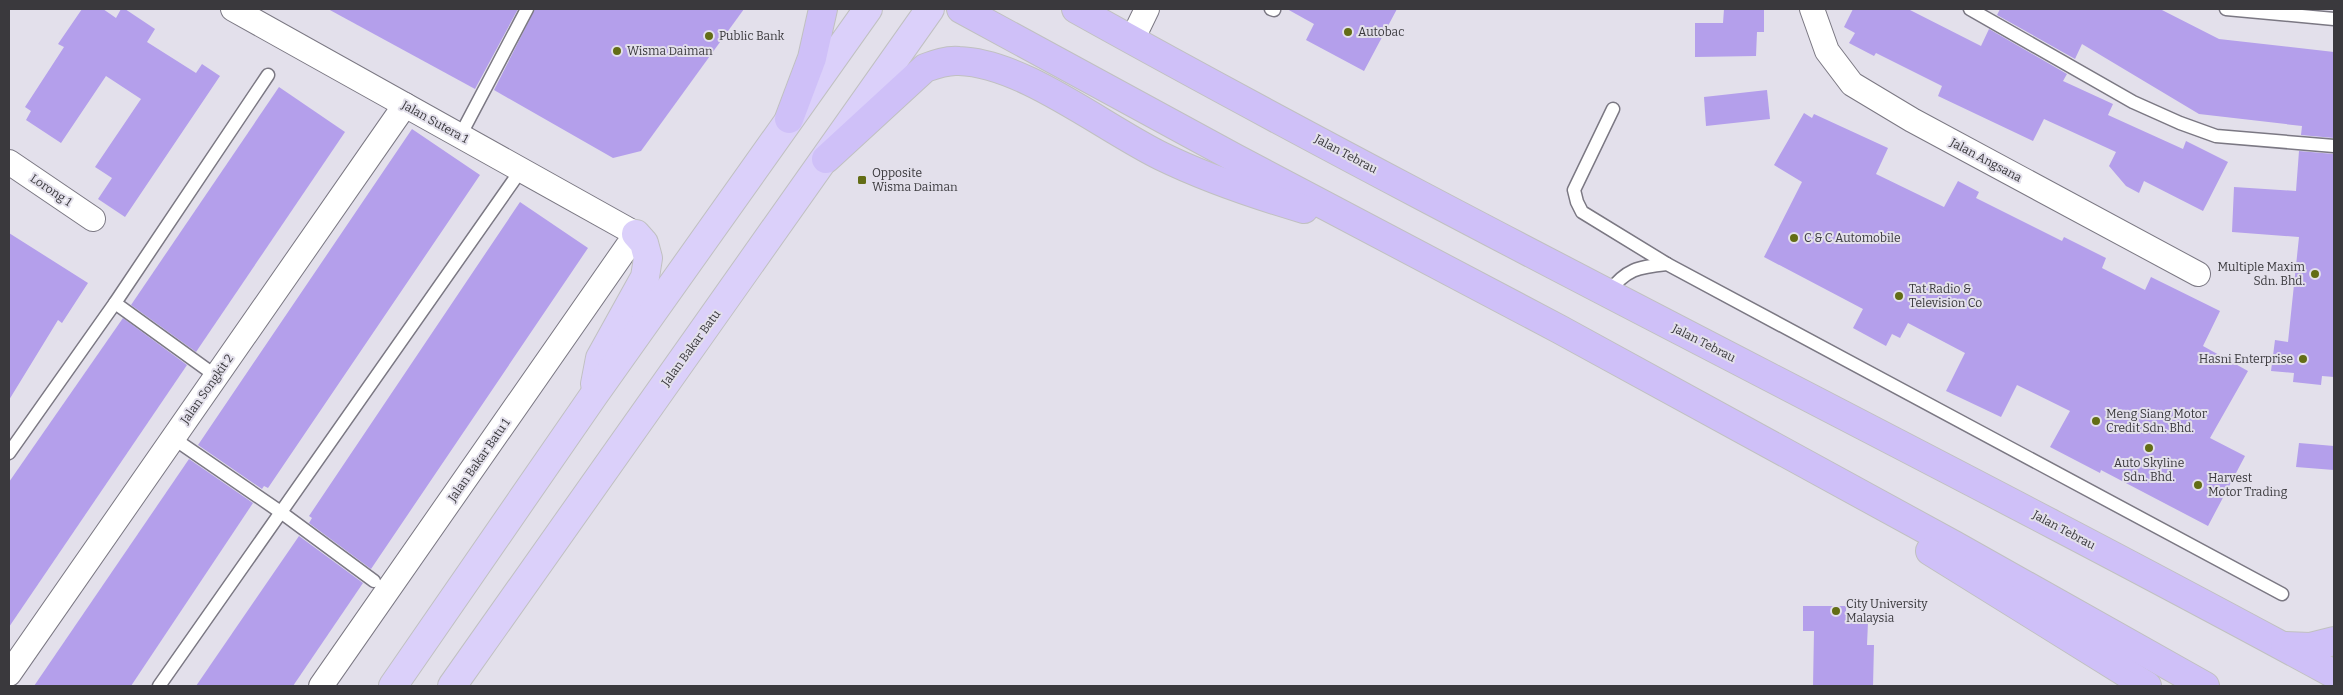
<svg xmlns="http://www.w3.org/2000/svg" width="2343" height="695" font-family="Bitter,serif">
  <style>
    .building { fill: #b49feb }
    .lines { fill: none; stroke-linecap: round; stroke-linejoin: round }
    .service-casing { stroke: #7b7883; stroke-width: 15 }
    .minor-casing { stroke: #7b7883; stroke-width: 26 }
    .primary-casing { stroke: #c0c0c1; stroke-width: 30 }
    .trunk-casing { stroke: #c0c0c1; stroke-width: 30 }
    .service { stroke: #fff; stroke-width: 12 }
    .minor { stroke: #fff; stroke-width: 24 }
    .primary { stroke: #dbd0fa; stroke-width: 28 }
    .trunk { stroke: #cfc0f8; stroke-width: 28 }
    .poi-dot { fill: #636d15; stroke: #e3e0eb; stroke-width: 2 }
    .labels { text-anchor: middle; stroke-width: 4; stroke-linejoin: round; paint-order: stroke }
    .poi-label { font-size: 12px; fill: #3a393d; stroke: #e3e0eb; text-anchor: start }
    .street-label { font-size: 12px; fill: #3a393d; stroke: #e3e0eb }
  </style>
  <rect width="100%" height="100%" fill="#e3e0eb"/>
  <!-- building -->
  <g class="building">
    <polygon points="82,9 103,9 116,18 121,9 125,9 155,29 147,42 196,73 202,64 220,76 125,217 98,199 112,178 95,167 141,99 106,76 61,143 26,120 31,111 25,107 64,47 58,44"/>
    <polygon points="328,9 518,9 475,89"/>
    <polygon points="535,9 744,9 641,151 613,158 494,90"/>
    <polygon points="1287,9 1397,9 1364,71 1306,40 1314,24"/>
    <polygon points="1724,9 1764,10 1764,32 1757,32 1756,56 1695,57 1695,23 1723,23"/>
    <polygon points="1853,9 1908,9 1981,46 1989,29 2067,74 2063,81 2113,104 2108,115 2183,149 2186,141 2228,162 2203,211 2144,181 2139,193 2126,186 2109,166 2116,152 2044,119 2033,141 1938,96 1942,86 1876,53 1874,56 1849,43 1855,33 1844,27"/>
    <polygon points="2000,9 2160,9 2219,39 2334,52 2334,138 2301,135 2302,126 2199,114 2082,44 2075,59 1997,15"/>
    <polygon points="279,87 345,132 196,352 131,305"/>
    <polygon points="1767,90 1770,119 1706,126 1704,97"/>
    <polygon points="1804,113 1812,118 1814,114 1888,148 1876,174 1944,207 1958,181 1979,192 1976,198 2062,241 2064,237 2106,258 2102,268 2145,290 2151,277 2220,311 2203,346 2248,371 2210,438 2245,456 2208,526 2101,470 2100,473 2050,447 2070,411 2017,385 2001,417 1946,391 1965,353 1908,323 1900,338 1892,334 1886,346 1853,328 1863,309 1764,257 1802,182 1774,165"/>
    <polygon points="412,129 480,175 268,488 264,486 262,489 198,445"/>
    <polygon points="2299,151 2334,154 2334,377 2322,376 2321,385 2293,382 2294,373 2271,371 2275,340 2288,342 2299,237 2232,232 2234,187 2296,191"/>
    <polygon points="520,202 588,248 371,569 309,523 312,518 309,516"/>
    <polygon points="9,233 88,283 62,323 58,320 9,400"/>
    <polygon points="123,318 187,365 9,627 9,482"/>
    <polygon points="2299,443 2334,446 2334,470 2296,467"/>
    <polygon points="189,459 253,503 131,686 34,686"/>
    <polygon points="299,536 363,583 293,686 196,686"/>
    <polygon points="1803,606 1846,606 1846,621 1868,622 1867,645 1874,645 1873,686 1813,686 1814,631 1803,631"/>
  </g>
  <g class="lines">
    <!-- service casing -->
    <g class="service-casing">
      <g id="service">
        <polyline points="1271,9 1274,10"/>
        <polyline points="1970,9 2133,102 2180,123 2216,136 2334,146"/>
        <polyline points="2226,9 2334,19"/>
        <polyline points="1613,109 1574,190 1577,202 1582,212 1667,264"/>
        <polyline points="460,136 527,9"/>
        <path d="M1608,293C1626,269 1638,267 1667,264L2282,594"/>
        <polyline points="115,303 216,376"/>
        <polyline points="173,438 282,513 374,581"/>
        <polyline points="9,453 115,303 268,75"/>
        <polyline points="159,686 521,170"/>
      </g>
    </g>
    <!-- minor casing -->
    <g class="minor-casing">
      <g id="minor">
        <polyline points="233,9 636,234 321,686"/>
        <polyline points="1812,9 1827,51 1852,84 1912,120 2198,274"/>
        <polyline points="1132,40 1147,9"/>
        <polyline points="9,162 93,219"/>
        <polyline points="9,674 405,105"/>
      </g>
    </g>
    <!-- primary casing -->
    <g class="primary-casing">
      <g id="primary">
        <polyline points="595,384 600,358 645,277 648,258 644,243 636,234"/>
        <polyline points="393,686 594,395 868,9"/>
        <polyline points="452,686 930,9"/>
      </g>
    </g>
    <!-- trunk casing -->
    <g class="trunk-casing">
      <g id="trunk">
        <polyline points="961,9 1235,158 1559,329 1954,545 2205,686"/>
        <path d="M1076,9C1491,240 1918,448 2334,674"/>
        <polyline points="789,119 812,58 823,9"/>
        <path d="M826,159L925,68C936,64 947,60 959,61C1023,63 1102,127 1161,156C1206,178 1256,195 1304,209"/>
        <polyline points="1930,551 2147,686"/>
        <polyline points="2285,646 2310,647 2334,641"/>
      </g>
    </g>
    <!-- service -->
    <use href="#service" class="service"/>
    <!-- minor -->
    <use href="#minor" class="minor"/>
    <!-- primary -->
    <use href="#primary" class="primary"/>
    <!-- trunk -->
    <use href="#trunk" class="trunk"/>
  </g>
  <!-- markers -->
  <g class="poi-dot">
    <circle cx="1348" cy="32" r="5"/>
    <circle cx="709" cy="36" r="5"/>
    <circle cx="617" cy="51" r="5"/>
    <rect x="857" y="175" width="10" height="10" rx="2.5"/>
    <circle cx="1794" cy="238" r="5"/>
    <circle cx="2315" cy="274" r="5"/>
    <circle cx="1899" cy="296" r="5"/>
    <circle cx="2303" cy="359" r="5"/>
    <circle cx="2096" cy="421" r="5"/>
    <circle cx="2149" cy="448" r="5"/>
    <circle cx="2198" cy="485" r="5"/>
    <circle cx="1836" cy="611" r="5"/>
  </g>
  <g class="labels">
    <!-- poi labels -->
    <g class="poi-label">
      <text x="1358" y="36">Autobac</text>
      <text x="719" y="40">Public Bank</text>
      <text x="627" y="55">Wisma Daiman</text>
      <text x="872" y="177">Opposite<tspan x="872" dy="14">Wisma Daiman</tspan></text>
      <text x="1804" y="242">C &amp; C Automobile</text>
      <text x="2305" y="271" text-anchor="end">Multiple Maxim<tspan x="2305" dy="14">Sdn. Bhd.</tspan></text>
      <text x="1909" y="293">Tat Radio &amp;<tspan x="1909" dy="14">Television Co</tspan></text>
      <text x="2293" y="363" text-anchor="end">Hasni Enterprise</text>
      <text x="2106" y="418">Meng Siang Motor<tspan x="2106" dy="14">Credit Sdn. Bhd.</tspan></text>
      <text x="2149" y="467" text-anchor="middle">Auto Skyline<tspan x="2149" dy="14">Sdn. Bhd.</tspan></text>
      <text x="2208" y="482">Harvest<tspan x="2208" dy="14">Motor Trading</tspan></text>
      <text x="1846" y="608">City University<tspan x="1846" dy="14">Malaysia</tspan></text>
    </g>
    <!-- street labels -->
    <g class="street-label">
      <text transform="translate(435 122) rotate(29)" y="4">Jalan Sutera 1</text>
      <text transform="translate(1346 154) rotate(28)" y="4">Jalan Tebrau</text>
      <text transform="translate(1986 160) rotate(28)" y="4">Jalan Angsana</text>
      <text transform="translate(51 190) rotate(34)" y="4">Lorong 1</text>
      <text transform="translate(1704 343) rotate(27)" y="4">Jalan Tebrau</text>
      <text transform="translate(691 348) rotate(-54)" y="4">Jalan Bakar Batu</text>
      <text transform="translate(207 389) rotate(-55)" y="4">Jalan Songkit 2</text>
      <text transform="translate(479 460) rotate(-55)" y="4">Jalan Bakar Batu 1</text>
      <text transform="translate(2064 530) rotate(28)" y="4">Jalan Tebrau</text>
    </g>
  </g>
  <!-- border -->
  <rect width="2343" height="695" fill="none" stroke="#3a393d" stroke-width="20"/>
</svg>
